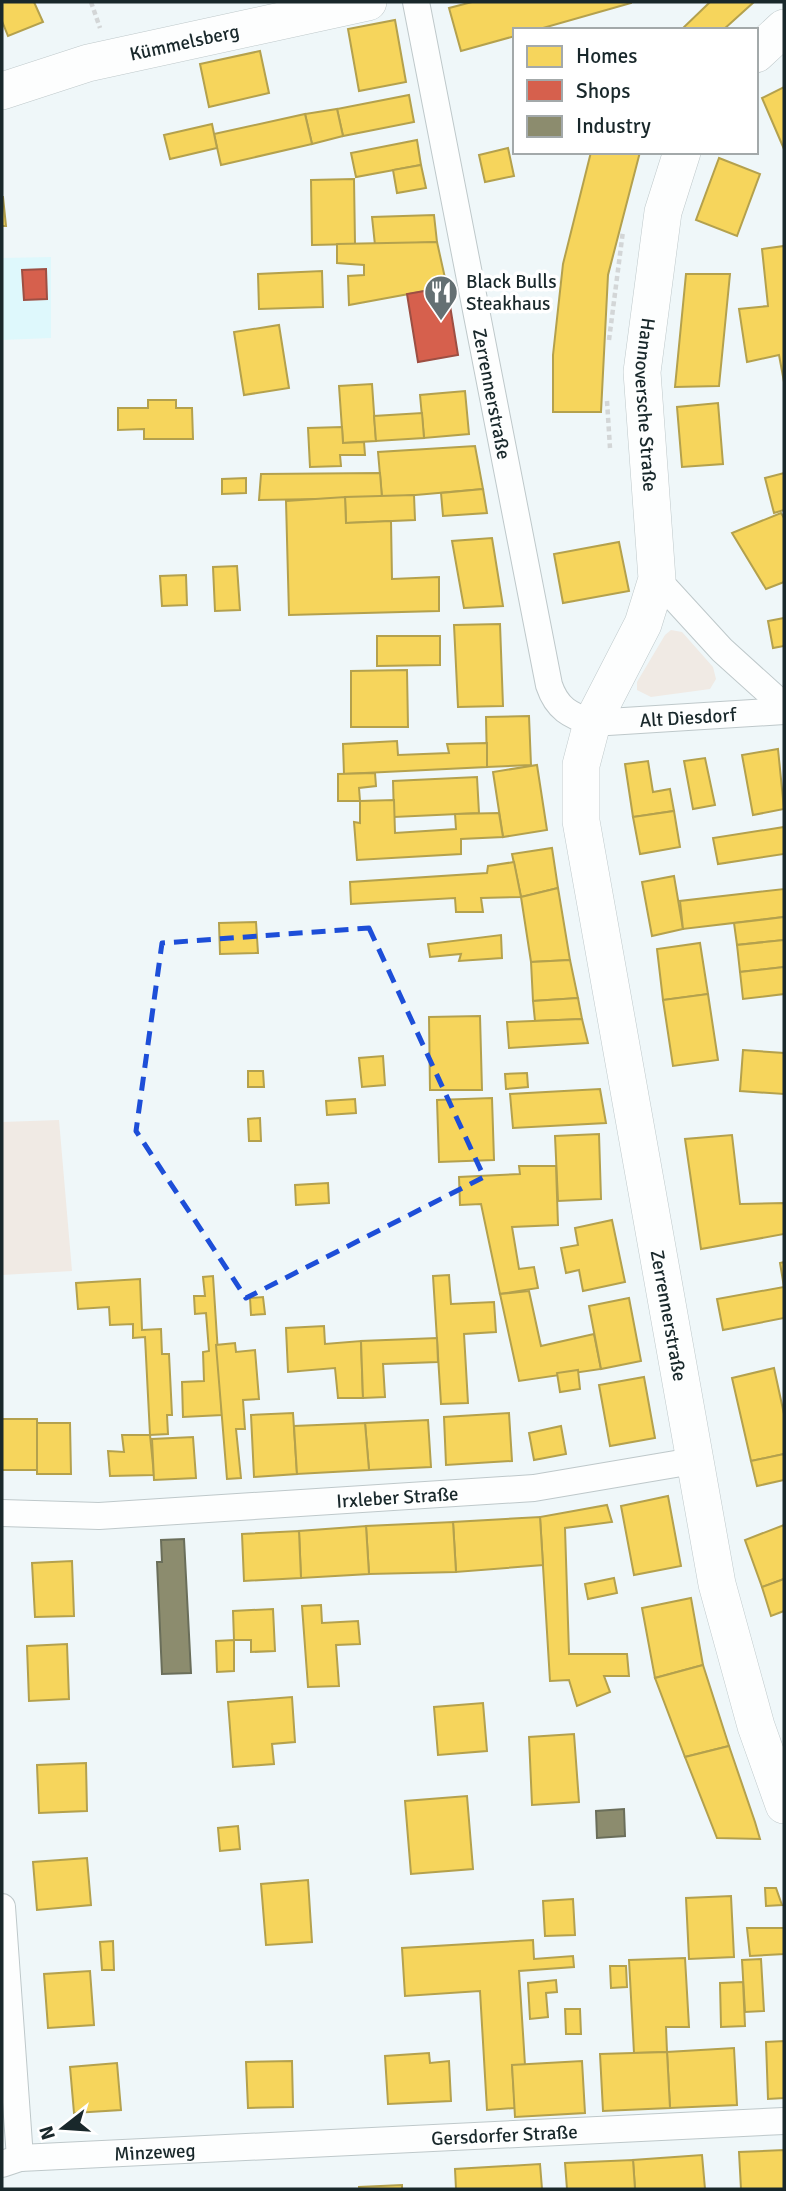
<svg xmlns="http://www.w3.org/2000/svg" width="786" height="2191" font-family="Signika,sans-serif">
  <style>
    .built { fill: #def8fc }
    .green { fill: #f0eae4 }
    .homes { fill: #f6d55c; stroke: #b4a14d; stroke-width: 2 }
    .shops { fill: #d6604d; stroke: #9d4f43; stroke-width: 2 }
    .industry { fill: #8c8c6e; stroke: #6a6e5a; stroke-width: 2 }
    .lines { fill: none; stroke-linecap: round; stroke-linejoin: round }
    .minor-casing { stroke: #bec8ca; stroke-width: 28 }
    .secondary-casing { stroke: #bec8ca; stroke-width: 38 }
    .path { stroke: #d3d6d7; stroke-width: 4.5; stroke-dasharray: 5 3.5; stroke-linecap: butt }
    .minor { stroke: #fdfefe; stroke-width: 26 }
    .secondary { stroke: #fdfefe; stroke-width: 37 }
    .marked { fill: none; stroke: #1d4ed8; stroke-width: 5; stroke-dasharray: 14 9; stroke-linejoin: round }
    .labels { text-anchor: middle; stroke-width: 7; stroke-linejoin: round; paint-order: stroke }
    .street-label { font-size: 19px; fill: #19282b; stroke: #fff }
    .poi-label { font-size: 19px; fill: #19282b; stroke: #fff; text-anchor: start }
  </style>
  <rect width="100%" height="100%" fill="#eff7f9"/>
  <!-- built -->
  <polygon class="built" points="51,257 51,338 2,340 2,258"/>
  <!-- green -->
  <g class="green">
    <polygon points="671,630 682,632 713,667 716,679 710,689 651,697 637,690 637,682 665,635"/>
    <polygon points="59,1120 72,1271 2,1275 2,1122"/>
  </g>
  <!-- homes -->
  <g class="homes">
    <polygon points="2,2 34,2 43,22 8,36 2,21"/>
    <polygon points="472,2 631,2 631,3 536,30 515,30 515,36 461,51 449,8"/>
    <polygon points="710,2 754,2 723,30 681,30"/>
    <polygon points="395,20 406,82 359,91 348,29"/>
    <polygon points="260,51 269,93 209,107 200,64"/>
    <polygon points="784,87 784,149 762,98"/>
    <polygon points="409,95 414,122 343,136 337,109"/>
    <polygon points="337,109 343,136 312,144 305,114"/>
    <polygon points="305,114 312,144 221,165 214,134"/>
    <polygon points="212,124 217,148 170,159 164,135"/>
    <polygon points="417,140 421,165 356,177 351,153"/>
    <polygon points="508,148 514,176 485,182 479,155"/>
    <polygon points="591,152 640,152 608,275 601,412 553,412 553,355 563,264"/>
    <polygon points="719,158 760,174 737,236 696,220"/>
    <polygon points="421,165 426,188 397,193 393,170"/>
    <polygon points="354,179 355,244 312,245 311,180"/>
    <polygon points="2,197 3,197 6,226 2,226"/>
    <polygon points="434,215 437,242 375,245 372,217"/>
    <polygon points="437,242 447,287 349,305 348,276 364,275 364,265 337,263 337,244"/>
    <polygon points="784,246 784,382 779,355 747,362 739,309 768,306 762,249"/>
    <polygon points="322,271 323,307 259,309 258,274"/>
    <polygon points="686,274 730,274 719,386 675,387"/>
    <polygon points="279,325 289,388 244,395 234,332"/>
    <polygon points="372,384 376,441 343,443 339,386"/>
    <polygon points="465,391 469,434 424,438 420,395"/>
    <polygon points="148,400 176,400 176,408 192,408 193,439 144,439 144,429 118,430 118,408 148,408"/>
    <polygon points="718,403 723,464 682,467 677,407"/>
    <polygon points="422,413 424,438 376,441 374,416"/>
    <polygon points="342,427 343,443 364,442 365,455 340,455 341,466 310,467 308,428"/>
    <polygon points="475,446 483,489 382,498 378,452"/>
    <polygon points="380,473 382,498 259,500 261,474"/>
    <polygon points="784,473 784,510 774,513 765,478"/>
    <polygon points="246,478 246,493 222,494 222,479"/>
    <polygon points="483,489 487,513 443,516 441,493"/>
    <polygon points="414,495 415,520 346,523 345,497"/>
    <polygon points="345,497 346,523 391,521 392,579 439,577 439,611 289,615 286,501"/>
    <polygon points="781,513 784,518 784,582 766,589 732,533"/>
    <polygon points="492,538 503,606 464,608 452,541"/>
    <polygon points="619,542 629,591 563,603 554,554"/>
    <polygon points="237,566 240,610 215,611 213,567"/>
    <polygon points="186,575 187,605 162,606 160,576"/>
    <polygon points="784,618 784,646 773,648 768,621"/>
    <polygon points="500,624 503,706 458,707 454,625"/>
    <polygon points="377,636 440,636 440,665 377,666"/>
    <polygon points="407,670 408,727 351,727 351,671"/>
    <polygon points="529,716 531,765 487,767 486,717"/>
    <polygon points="397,741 398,755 449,753 447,744 487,743 487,767 344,774 343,744"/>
    <polygon points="778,749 784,809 753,815 742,755"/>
    <polygon points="705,758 715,805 693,809 684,761"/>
    <polygon points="648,761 653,792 670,789 674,811 633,817 625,764"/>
    <polygon points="537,765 547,830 503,837 493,772"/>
    <polygon points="375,773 376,786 359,788 360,801 338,801 338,774"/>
    <polygon points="477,777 479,813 394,817 393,781"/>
    <polygon points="394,800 395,833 456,829 455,814 499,813 503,837 461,839 461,854 357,860 354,822 360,823 360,801"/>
    <polygon points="674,811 680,847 640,854 633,817"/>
    <polygon points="784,827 784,854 718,864 713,838"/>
    <polygon points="552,848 558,888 521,897 512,854"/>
    <polygon points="514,862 521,897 481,898 483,912 456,912 455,898 351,904 350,882 487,873 488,866"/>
    <polygon points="674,876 683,929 652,936 642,882"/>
    <polygon points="558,888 570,960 531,962 521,897"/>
    <polygon points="784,889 784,917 683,929 680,901"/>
    <polygon points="784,917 784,940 737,945 734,923"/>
    <polygon points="256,922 258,953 220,954 219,923"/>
    <polygon points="501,935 502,958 459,961 461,954 430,957 428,944"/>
    <polygon points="784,940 784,967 740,972 737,945"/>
    <polygon points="700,943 708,994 663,1000 657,949"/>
    <polygon points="570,960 578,998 533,1001 531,962"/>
    <polygon points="784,967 784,994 743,999 740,972"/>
    <polygon points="708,994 718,1060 673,1066 663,1000"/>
    <polygon points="578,998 582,1019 535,1021 533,1001"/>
    <polygon points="480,1016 482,1090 430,1090 429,1017"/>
    <polygon points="582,1019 588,1043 509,1048 507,1022"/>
    <polygon points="743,1050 784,1053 784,1094 740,1091"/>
    <polygon points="383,1056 385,1085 362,1087 359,1058"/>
    <polygon points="248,1071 263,1071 264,1087 248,1087"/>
    <polygon points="527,1073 528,1087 506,1089 505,1074"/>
    <polygon points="600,1089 606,1123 513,1128 510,1094"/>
    <polygon points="492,1098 494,1160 439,1162 437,1100"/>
    <polygon points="355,1099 356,1113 327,1115 326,1101"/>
    <polygon points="260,1118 261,1141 249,1141 248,1119"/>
    <polygon points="599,1134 601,1199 558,1201 555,1136"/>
    <polygon points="732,1135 740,1204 784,1203 784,1234 701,1249 685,1139"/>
    <polygon points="519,1166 556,1166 558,1225 512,1227 519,1269 534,1267 538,1288 500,1294 481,1204 460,1205 459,1177 520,1174"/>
    <polygon points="328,1183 329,1203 296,1205 295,1185"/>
    <polygon points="612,1220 625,1282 583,1291 579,1270 566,1273 561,1248 578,1245 575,1228"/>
    <polygon points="784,1262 784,1318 723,1330 717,1299 784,1287 780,1263"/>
    <polygon points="449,1275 451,1304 494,1302 496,1332 464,1334 468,1403 441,1404 433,1276"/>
    <polygon points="213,1276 222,1415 183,1417 182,1382 204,1381 203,1352 209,1351 206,1313 195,1314 194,1296 205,1296 203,1277"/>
    <polygon points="140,1279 142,1330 161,1329 162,1354 169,1354 172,1415 167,1415 168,1434 150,1435 145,1337 133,1338 133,1324 110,1325 109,1307 78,1309 76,1283"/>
    <polygon points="529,1291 541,1346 594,1334 601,1369 519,1381 500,1294"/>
    <polygon points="263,1297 265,1314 251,1315 250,1298"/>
    <polygon points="629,1298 641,1361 601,1369 589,1306"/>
    <polygon points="324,1326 325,1344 361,1341 363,1398 338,1398 335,1368 288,1372 286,1328"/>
    <polygon points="437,1338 438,1362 383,1364 385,1397 363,1398 361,1341"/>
    <polygon points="235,1343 236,1352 255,1350 259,1399 243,1400 245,1429 236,1429 241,1478 227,1479 216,1345"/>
    <polygon points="774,1368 784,1414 784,1454 751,1461 732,1378"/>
    <polygon points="578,1370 580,1389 560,1392 557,1373"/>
    <polygon points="644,1377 655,1438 610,1446 599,1385"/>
    <polygon points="293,1413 297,1474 254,1477 251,1415"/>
    <polygon points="509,1413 512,1461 446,1465 444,1417"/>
    <polygon points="2,1419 37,1419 38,1470 2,1470"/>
    <polygon points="428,1420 431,1467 369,1470 365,1423"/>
    <polygon points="37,1423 70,1423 71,1474 37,1474"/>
    <polygon points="365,1423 369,1470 297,1474 294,1426"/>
    <polygon points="561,1426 566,1454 534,1460 529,1433"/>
    <polygon points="122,1435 150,1435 154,1475 110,1476 108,1451 124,1452"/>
    <polygon points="193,1437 196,1478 154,1480 152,1439"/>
    <polygon points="784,1454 784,1480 757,1486 751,1461"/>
    <polygon points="668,1496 681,1566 634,1575 621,1506"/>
    <polygon points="607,1505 612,1522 565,1528 569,1654 627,1654 629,1676 604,1676 610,1692 577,1706 569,1680 550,1681 540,1517"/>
    <polygon points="540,1517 543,1565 456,1572 453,1522"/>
    <polygon points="453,1522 456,1572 369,1574 366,1526"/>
    <polygon points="784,1525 784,1579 762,1587 745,1540"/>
    <polygon points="366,1526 369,1574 301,1578 299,1531"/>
    <polygon points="299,1531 301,1578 244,1581 242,1534"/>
    <polygon points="72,1561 74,1616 35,1617 32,1563"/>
    <polygon points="614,1578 617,1593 588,1599 585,1584"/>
    <polygon points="784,1579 784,1611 771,1616 762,1587"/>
    <polygon points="691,1598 703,1665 655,1678 642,1608"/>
    <polygon points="321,1605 322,1623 358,1621 360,1644 336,1645 339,1686 308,1687 302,1606"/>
    <polygon points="273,1609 275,1651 251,1652 251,1640 234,1640 233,1611"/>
    <polygon points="234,1640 234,1671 217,1672 216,1641"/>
    <polygon points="67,1644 69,1699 29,1701 27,1646"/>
    <polygon points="703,1665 729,1746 685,1757 655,1678"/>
    <polygon points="292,1697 295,1742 272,1744 274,1764 233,1767 228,1702"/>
    <polygon points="483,1703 487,1751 438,1755 434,1707"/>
    <polygon points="574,1734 579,1802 532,1805 529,1737"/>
    <polygon points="729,1746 755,1822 760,1839 717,1838 685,1757"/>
    <polygon points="86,1763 87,1811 39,1813 37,1765"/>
    <polygon points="467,1796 473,1869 411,1874 405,1801"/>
    <polygon points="238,1826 240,1849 220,1851 218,1828"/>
    <polygon points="87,1858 91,1905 37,1910 33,1862"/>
    <polygon points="308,1880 312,1942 266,1945 261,1884"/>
    <polygon points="765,1888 776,1888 782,1905 766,1906"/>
    <polygon points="731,1896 734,1957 689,1959 686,1898"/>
    <polygon points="573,1899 575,1935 545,1936 543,1901"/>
    <polygon points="747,1928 784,1928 784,1954 750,1956"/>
    <polygon points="533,1940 534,1959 573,1956 574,1967 519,1971 525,2065 512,2065 515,2108 487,2110 480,1991 405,1996 402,1948"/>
    <polygon points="113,1941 114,1970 102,1970 100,1942"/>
    <polygon points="685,1958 689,2027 666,2027 667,2052 634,2053 629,1960"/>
    <polygon points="761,1959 764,2011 745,2012 742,1960"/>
    <polygon points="610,1966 626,1966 627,1987 611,1988"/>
    <polygon points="90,1971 94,2025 48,2028 44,1974"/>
    <polygon points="556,1980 557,1992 546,1993 548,2017 530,2019 528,1983"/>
    <polygon points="743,1982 745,2026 721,2027 720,1983"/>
    <polygon points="565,2009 580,2009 581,2034 566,2034"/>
    <polygon points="784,2041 784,2098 768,2099 766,2042"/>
    <polygon points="734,2048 737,2105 670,2108 667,2052"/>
    <polygon points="667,2052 670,2108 603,2111 600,2054"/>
    <polygon points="429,2053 430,2063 449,2061 451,2101 388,2104 385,2056"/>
    <polygon points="292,2061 293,2107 248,2108 246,2062"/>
    <polygon points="582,2061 585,2113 515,2117 512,2065"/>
    <polygon points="117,2063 121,2110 74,2113 70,2067"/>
    <polygon points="784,2150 784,2189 741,2189 739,2152"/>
    <polygon points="702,2155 705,2189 635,2189 633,2160"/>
    <polygon points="633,2160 635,2189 567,2189 565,2163"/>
    <polygon points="540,2164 542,2189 456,2189 455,2169"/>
    <polygon points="402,2185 402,2189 359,2189 359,2187"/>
  </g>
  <!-- shops -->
  <g class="shops">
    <polygon points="46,269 47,299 24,300 22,270"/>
    <polygon points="447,287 458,355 418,362 407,294"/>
  </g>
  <!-- industry -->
  <g class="industry">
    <polygon points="184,1539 191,1673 162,1674 157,1562 162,1562 161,1540"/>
    <polygon points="624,1809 625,1836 597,1838 596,1811"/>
  </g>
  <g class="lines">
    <!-- minor casing -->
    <g class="minor-casing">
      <g id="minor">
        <path id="s1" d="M416,2L549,685C557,709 570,715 592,723L784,711"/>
        <polyline points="657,579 722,650 784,706"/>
        <path id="s2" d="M2,1513L99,1516L534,1488L693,1461"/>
        <polyline points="2,1907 20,2158"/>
        <path id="s3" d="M2,2164L20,2158L784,2121"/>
      </g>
    </g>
    <!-- secondary casing -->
    <g class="secondary-casing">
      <g id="secondary">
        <polyline points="756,54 784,28"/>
        <path id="s4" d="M2,91L88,63L368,2"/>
        <path id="s5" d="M682,152L663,212L642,372L657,579L643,624L592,723L581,765V821L717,1584L756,1726L784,1805"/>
      </g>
    </g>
    <!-- path -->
    <g class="path">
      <polyline points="91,2 100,28"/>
      <polyline points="609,340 623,231"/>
      <polyline points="607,401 610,448"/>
    </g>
    <!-- minor -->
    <use href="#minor" class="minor"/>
    <!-- secondary -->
    <use href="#secondary" class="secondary"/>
  </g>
  <!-- marked area -->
  <path class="marked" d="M369,928L484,1177L246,1298L136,1131L162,943Z"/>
  <!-- icons -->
  <defs>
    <g id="restaurant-pin" transform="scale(1.75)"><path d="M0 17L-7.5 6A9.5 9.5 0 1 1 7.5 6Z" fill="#647073" stroke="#fff"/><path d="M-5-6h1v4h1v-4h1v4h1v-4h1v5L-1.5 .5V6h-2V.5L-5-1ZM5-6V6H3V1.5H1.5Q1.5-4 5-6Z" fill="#fff"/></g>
  </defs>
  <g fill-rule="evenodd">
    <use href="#restaurant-pin" x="441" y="292"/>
  </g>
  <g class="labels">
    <!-- street labels -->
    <g class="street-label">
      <text dy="7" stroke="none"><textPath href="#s4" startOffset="189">Kümmelsberg</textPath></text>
      <text dy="7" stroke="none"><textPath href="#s1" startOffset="399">Zerrennerstraße</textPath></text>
      <text dy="7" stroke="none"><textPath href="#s5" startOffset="257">Hannoversche Straße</textPath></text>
      <text dy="7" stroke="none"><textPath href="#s1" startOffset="852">Alt Diesdorf</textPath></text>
      <text dy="7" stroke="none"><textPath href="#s5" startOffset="1192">Zerrennerstraße</textPath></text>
      <text dy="7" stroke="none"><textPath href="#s2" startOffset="396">Irxleber Straße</textPath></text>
      <text dy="7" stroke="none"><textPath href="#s3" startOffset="504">Gersdorfer Straße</textPath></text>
      <text dy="7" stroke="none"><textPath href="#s3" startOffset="154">Minzeweg</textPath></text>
    </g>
    <!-- poi labels -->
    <g class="poi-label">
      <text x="466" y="288">Black Bulls<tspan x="466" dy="22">Steakhaus</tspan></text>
    </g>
  </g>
  <!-- border -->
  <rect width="786" height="2191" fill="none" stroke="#19282b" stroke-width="7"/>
  <!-- legend -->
  <rect x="513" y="28" width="245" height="126" fill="#ffffff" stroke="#a3a9aa" stroke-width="2"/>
  <rect x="527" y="46" width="35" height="21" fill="#f6d55c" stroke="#a3a9aa" stroke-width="2"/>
  <text x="576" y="63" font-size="21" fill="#19282b">Homes</text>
  <rect x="527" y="80" width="35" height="21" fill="#d6604d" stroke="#a3a9aa" stroke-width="2"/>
  <text x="576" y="98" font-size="21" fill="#19282b">Shops</text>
  <rect x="527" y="116" width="35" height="21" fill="#8c8c6e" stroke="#a3a9aa" stroke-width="2"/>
  <text x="576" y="133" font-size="21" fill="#19282b">Industry</text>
  <!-- north arrow -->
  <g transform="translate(63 2128) rotate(253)" stroke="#ffffff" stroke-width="5" paint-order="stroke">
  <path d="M0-5L12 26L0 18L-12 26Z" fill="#19282b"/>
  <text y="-10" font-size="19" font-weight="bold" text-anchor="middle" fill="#19282b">N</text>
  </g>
</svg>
